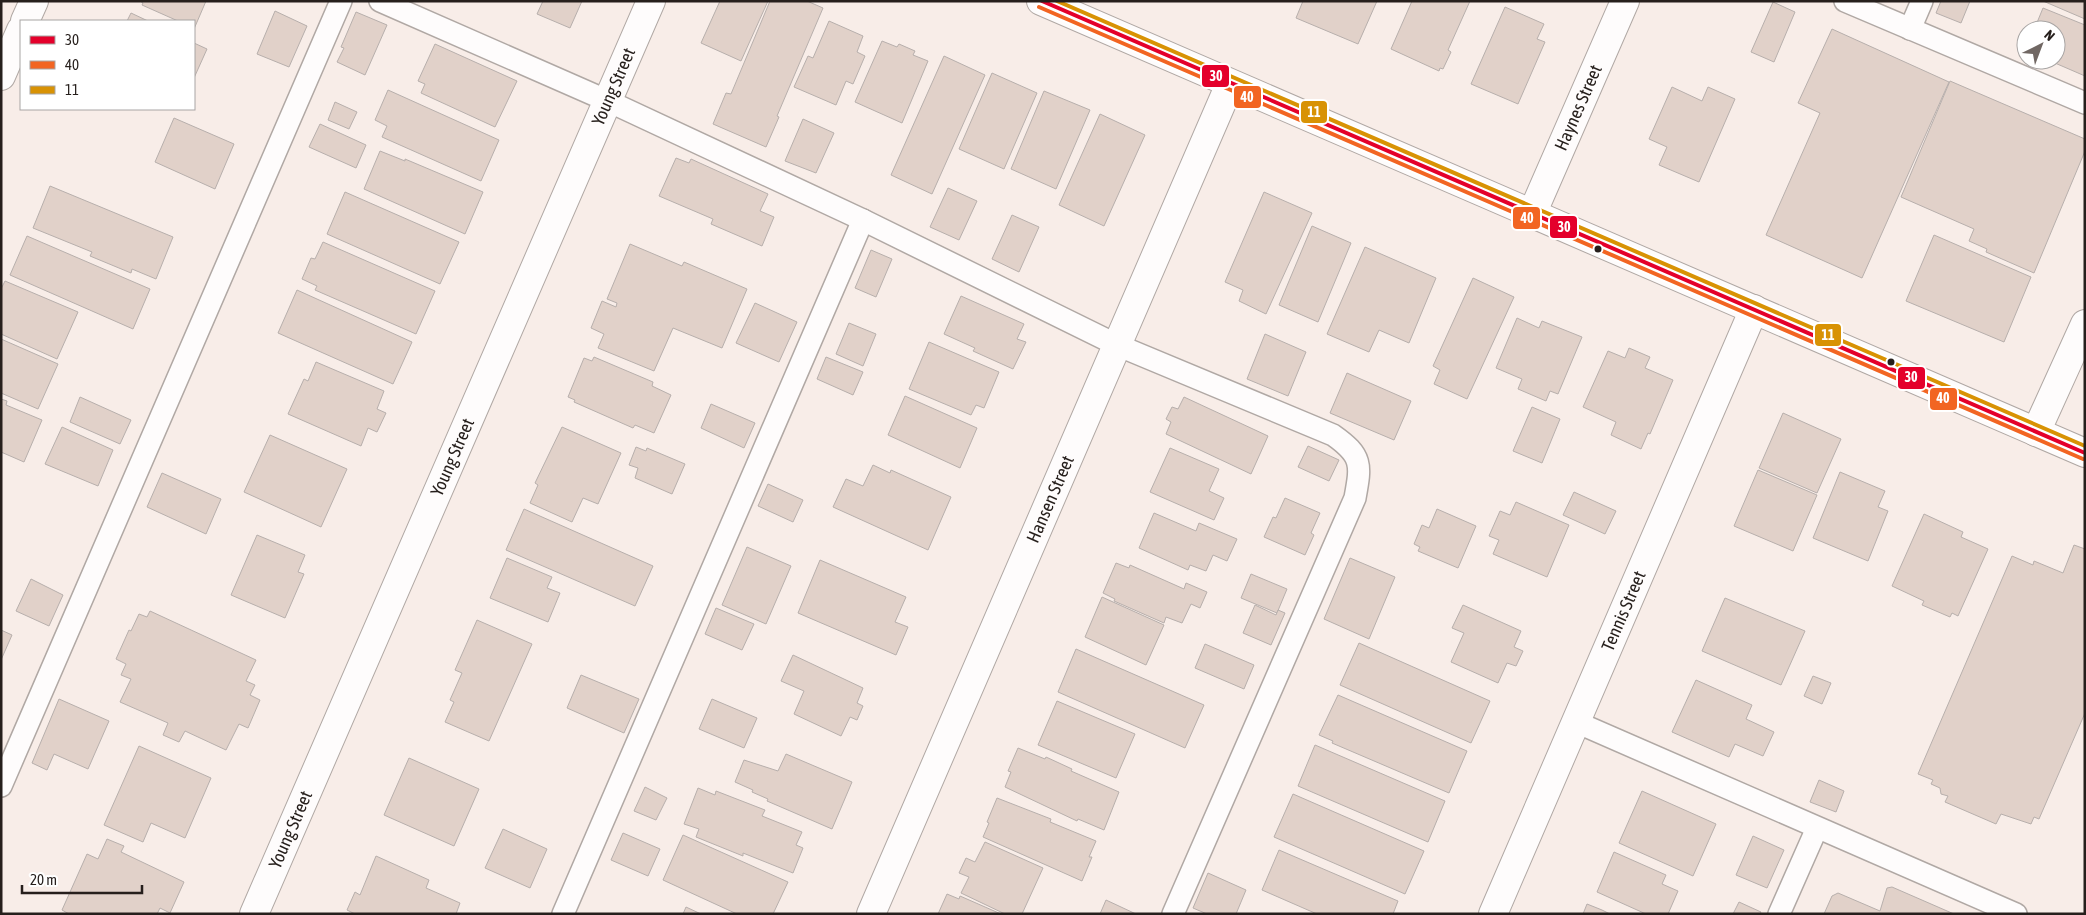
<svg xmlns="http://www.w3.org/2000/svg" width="2086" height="915" font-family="'Asap Condensed',sans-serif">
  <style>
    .building { fill: #e1d1c9; stroke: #b7afac }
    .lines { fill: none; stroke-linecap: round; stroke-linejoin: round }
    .service-casing { stroke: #b0a8a4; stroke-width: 24 }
    .minor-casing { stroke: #b0a8a4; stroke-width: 30 }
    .tertiary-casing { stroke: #b0a8a4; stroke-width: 30 }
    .service { stroke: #fefcfc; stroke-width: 21 }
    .minor { stroke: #fefcfc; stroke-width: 28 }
    .tertiary { stroke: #fefcfc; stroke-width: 28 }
    .bus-1-casing { stroke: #fff; stroke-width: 8 }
    .bus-2-casing { stroke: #fff; stroke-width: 8 }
    .bus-3-casing { stroke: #fff; stroke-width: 8 }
    .bus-1 { stroke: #e4002b; stroke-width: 4 }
    .bus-2 { stroke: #f26522; stroke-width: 4 }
    .bus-3 { stroke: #d89204; stroke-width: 4 }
    .bus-dot { fill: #261f1c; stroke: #fff; stroke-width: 2 }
    .labels { text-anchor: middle; stroke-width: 4; stroke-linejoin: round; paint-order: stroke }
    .street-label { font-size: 18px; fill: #261f1c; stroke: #fff }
    .line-badge { stroke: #fff; stroke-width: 2 }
    .badge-label { font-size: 14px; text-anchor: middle; font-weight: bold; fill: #fff }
  </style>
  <rect width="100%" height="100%" fill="#f8ede8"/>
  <!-- building -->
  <g class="building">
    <polygon points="140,1 206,1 194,29 194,21 178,21 142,5 143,3"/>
    <polygon points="543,1 582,1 570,28 537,14"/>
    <polygon points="720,1 768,1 741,61 701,43"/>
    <polygon points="770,1 807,1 823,8 777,116 779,117 766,147 713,124 726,93 731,94"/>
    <polygon points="1303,1 1377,1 1358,44 1296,18"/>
    <polygon points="1412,1 1470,1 1448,50 1451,52 1443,69 1440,68 1439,71 1391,49"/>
    <polygon points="1941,1 1970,1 1961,23 1936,13"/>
    <polygon points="2043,1 2085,1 2085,19"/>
    <polygon points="1773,2 1795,12 1774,62 1751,52"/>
    <polygon points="1505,7 1544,24 1537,39 1545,42 1518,104 1471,84"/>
    <polygon points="2043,8 2085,25 2085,76 2048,60 2056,60 2056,30 2034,30"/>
    <polygon points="275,11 307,26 289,67 257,54"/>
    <polygon points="356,12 387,25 365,75 337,62 344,48 341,47"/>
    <polygon points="131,13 148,21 127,21"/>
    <polygon points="829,21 863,36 857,52 865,56 853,84 846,81 836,105 794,87 808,56 813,58"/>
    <polygon points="1832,29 1949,82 1862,278 1766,235 1820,113 1798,103"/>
    <polygon points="882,41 897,47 899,44 915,51 913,55 928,61 902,123 855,102"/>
    <polygon points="194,43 207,49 194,78"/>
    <polygon points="435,44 517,81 495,127 421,93 425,84 418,81"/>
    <polygon points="944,56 985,75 932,194 891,175"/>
    <polygon points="992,73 1037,93 1004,169 959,149"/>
    <polygon points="1950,81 2085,139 2085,151 2034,273 1986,252 1987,249 1969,241 1974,229 1901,197"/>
    <polygon points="1672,87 1702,101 1708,87 1735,99 1699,182 1659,165 1667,147 1649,139"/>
    <polygon points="388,90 499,140 481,181 382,137 387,126 375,120"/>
    <polygon points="1044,91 1090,110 1056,189 1011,169"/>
    <polygon points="335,102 357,112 349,129 328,120"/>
    <polygon points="1100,114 1145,135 1104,226 1059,205"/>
    <polygon points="174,118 234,144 215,189 155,162"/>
    <polygon points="803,119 834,133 816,173 785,161"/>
    <polygon points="320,124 366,145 356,168 309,147"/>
    <polygon points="380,151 405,161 405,159 483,192 465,234 364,189"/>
    <polygon points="676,158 689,163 691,159 768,194 760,211 774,217 762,246 711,224 713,219 659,196"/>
    <polygon points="50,186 173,237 156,279 132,269 131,273 90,256 92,252 33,228"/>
    <polygon points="948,188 977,201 959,240 930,227"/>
    <polygon points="345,192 459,242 440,284 327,234"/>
    <polygon points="1264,192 1312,213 1266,314 1239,301 1243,290 1225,282"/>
    <polygon points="1012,215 1039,227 1019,272 992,259"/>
    <polygon points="1312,226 1351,243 1318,322 1279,305"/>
    <polygon points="1934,235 2031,277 2004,342 1906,301"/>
    <polygon points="27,236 150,289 133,329 10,275"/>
    <polygon points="323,242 435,291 416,334 315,290 317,286 302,279 311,258 315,259"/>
    <polygon points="630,244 682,266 684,262 747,289 722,348 673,328 654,371 598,348 604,334 591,328 602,301 616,307 617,303 607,299"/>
    <polygon points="1365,247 1436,278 1409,343 1379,330 1369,352 1327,334"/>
    <polygon points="871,250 892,259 876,297 855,288"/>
    <polygon points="1473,278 1514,297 1467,399 1434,384 1440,370 1433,366"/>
    <polygon points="5,281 78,312 57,359 1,334 1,289"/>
    <polygon points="297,290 412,342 393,384 278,333"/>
    <polygon points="961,296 1024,324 1017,339 1026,342 1013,369 973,351 975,348 944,334"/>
    <polygon points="755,303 797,322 779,362 736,343"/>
    <polygon points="1517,318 1539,328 1542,321 1582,337 1558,394 1550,391 1546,401 1518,389 1522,379 1496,368"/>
    <polygon points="849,323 876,334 863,366 836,354"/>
    <polygon points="1265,334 1306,352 1288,396 1247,379"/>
    <polygon points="1,339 58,364 38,409 1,393"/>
    <polygon points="929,342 999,372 984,408 976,405 971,415 909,389"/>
    <polygon points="1629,348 1650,357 1645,368 1673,380 1650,434 1648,433 1641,449 1611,435 1616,422 1583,407 1608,351 1625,358"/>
    <polygon points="594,357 653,382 652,386 671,395 654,433 635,425 633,428 574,402 575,400 568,397 584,358 592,361"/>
    <polygon points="826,357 863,372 853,395 817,379"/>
    <polygon points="316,362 384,391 377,409 386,413 377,432 368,428 361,446 288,414 304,379 308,381"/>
    <polygon points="1347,373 1411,401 1394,440 1330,413"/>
    <polygon points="905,396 977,428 960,468 888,435"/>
    <polygon points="80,397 131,420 120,444 70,422"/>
    <polygon points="1184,397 1268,436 1251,474 1166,434 1171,422 1166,419 1172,407 1178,409"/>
    <polygon points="1,399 7,401 6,405 42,420 24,462 1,452"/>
    <polygon points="711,404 755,423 744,448 701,428"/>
    <polygon points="1532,407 1560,419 1542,463 1513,451"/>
    <polygon points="1783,413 1841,439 1817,493 1759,468"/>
    <polygon points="62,427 113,450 98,486 45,464"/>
    <polygon points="562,427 621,453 598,504 583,498 572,522 530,503 538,485 535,483"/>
    <polygon points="270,435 347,469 321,527 244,492"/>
    <polygon points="1308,446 1339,460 1329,481 1298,467"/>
    <polygon points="636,447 646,451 647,448 685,464 672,494 635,478 638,468 629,465"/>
    <polygon points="1170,448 1219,469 1209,491 1224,498 1214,520 1150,492"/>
    <polygon points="873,465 890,473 891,470 951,497 928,550 833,507 846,479 863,486"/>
    <polygon points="1758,470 1817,495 1793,551 1734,526"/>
    <polygon points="1840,472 1885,491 1878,507 1888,511 1868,561 1813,538"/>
    <polygon points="162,473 221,499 206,534 147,507"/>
    <polygon points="768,484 803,500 793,522 758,506"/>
    <polygon points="1574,492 1616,511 1605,534 1563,515"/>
    <polygon points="1285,498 1320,513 1311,533 1314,535 1305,555 1264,537 1273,517 1276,518"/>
    <polygon points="1516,502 1569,525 1547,577 1493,554 1499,540 1489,536 1500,511 1510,515"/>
    <polygon points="524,509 653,566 635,606 506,550"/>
    <polygon points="1437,509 1476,526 1458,568 1418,551 1420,547 1414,544 1422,525 1429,528"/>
    <polygon points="1154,513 1196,531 1199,523 1237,539 1227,561 1213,555 1206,571 1190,565 1188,570 1139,548"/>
    <polygon points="1924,514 1963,532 1961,537 1988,549 1958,616 1952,613 1950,617 1922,605 1924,601 1892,586"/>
    <polygon points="257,535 305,555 298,572 304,574 285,618 231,595"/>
    <polygon points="2074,545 2085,549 2085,713 2039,819 2034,817 2031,824 2001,814 1996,824 1945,802 1948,796 1941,794 1940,788 1931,784 1933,780 1918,774 2012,556 2033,565 2034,561 2063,573"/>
    <polygon points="747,547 791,566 766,624 722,605"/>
    <polygon points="507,558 552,577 547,588 560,593 548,622 490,598"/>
    <polygon points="1350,558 1395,577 1369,639 1324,619"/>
    <polygon points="820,560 906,597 895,622 908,627 896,655 798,613"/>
    <polygon points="1116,563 1129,568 1130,565 1184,589 1186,583 1207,592 1200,608 1191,604 1182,623 1166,617 1164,623 1114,601 1115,599 1103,593"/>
    <polygon points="1251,574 1287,589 1277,613 1241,598"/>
    <polygon points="31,579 63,595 49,626 16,611"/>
    <polygon points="1102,597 1164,625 1146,665 1085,637"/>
    <polygon points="1725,598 1805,631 1781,685 1702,651"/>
    <polygon points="1255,605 1276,615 1278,610 1285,613 1271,645 1243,633"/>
    <polygon points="1463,605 1521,631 1514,647 1523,651 1516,666 1507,663 1498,683 1451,662 1464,633 1452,628"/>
    <polygon points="716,608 754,624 742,650 705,634"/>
    <polygon points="150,611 256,660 246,681 255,685 250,695 260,700 248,728 239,724 226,750 185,731 179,742 163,735 168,723 120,702 131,679 121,675 126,664 116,659 129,630 131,631 139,614 147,617"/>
    <polygon points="477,620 532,644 489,741 445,722 454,702 450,700 462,673 455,670"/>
    <polygon points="1,630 12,635 1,660"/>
    <polygon points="1359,643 1490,701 1471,743 1340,685"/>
    <polygon points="1205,644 1254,665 1244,689 1195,668"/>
    <polygon points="1076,649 1204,705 1185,748 1058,692"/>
    <polygon points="793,655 863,688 857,703 863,706 857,720 850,717 841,736 794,714 804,691 781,681"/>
    <polygon points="581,675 639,699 624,733 567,708"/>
    <polygon points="1813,676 1831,683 1822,704 1804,696"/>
    <polygon points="1696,680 1752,705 1746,719 1774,732 1763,756 1735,744 1729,757 1672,732"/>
    <polygon points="1338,695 1467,751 1449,793 1332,743 1333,741 1319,735"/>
    <polygon points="59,699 109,721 88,769 54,754 47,770 32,763"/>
    <polygon points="712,699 757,718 744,748 699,729"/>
    <polygon points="1057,701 1135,734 1116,778 1038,745"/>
    <polygon points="1315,745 1445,801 1428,842 1298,786"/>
    <polygon points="139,746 211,778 185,838 151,823 143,842 104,825"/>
    <polygon points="1018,748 1045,759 1046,757 1072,769 1071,771 1119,792 1104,830 1078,819 1077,821 1005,787 1011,772 1008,771"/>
    <polygon points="786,754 852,782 832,829 767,801 768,799 752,792 753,790 735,782 744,760 778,771"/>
    <polygon points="409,758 479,789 454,846 384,815"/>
    <polygon points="1819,780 1844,791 1836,812 1810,802"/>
    <polygon points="645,787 667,798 656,820 634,811"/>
    <polygon points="698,788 715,795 716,791 765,810 762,816 802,832 796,845 803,848 793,873 743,853 743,856 696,837 699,829 684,824"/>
    <polygon points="1642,791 1716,824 1693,876 1619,843"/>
    <polygon points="1293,794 1424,851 1405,894 1274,837"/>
    <polygon points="997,798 1051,819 1050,822 1096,841 1089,857 1092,857 1082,881 983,837 989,823 987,822"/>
    <polygon points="503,829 547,849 530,888 485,868"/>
    <polygon points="623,833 660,849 648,876 611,860"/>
    <polygon points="683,835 788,882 773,914 737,914 663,880"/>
    <polygon points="1753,836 1784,850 1767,888 1736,875"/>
    <polygon points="107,839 124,846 121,852 184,882 170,913 160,908 157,914 69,914 62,910 87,854 98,859"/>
    <polygon points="985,842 1043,868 1022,914 1005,914 961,893 969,877 959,873 966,858 975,862"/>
    <polygon points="1279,850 1398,901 1393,914 1317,914 1262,890"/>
    <polygon points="1614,852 1666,875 1662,884 1678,891 1668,914 1646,914 1597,892"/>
    <polygon points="376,856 429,880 426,888 460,903 456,914 355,914 347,910 355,892 360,895"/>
    <polygon points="1208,873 1246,890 1236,914 1207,914 1193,908"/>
    <polygon points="1892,887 1954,914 1824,914 1832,896 1838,893 1880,911 1887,888"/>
    <polygon points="947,894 959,899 960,896 1001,914 938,914"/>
    <polygon points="1106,900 1136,914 1100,914"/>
    <polygon points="1739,902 1761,912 1760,914 1733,914"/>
    <polygon points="1587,904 1602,910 1610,914 1583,914"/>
    <polygon points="686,907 701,914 683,914"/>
  </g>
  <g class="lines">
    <!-- service casing -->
    <g class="service-casing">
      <g id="service">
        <path d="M380,1L608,101L863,220L1117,345L1333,435C1363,456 1361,465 1355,498L1173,914"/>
        <polyline points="1845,1 2085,103"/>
        <polyline points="1910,29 1922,1"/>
        <polyline points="1576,722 2016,914"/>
        <polyline points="1,786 341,1"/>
        <polyline points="563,914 863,220"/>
        <polyline points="1779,914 1817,828"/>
      </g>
    </g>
    <!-- minor casing -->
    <g class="minor-casing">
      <g id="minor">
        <polyline points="25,21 34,1"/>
        <polyline points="1,76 21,30"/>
        <path id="s1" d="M1532,214L1625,1"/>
        <polyline points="2036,432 2085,324"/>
        <path id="s2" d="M254,914L651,1"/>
        <path id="s3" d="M871,914L1230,84"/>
        <path id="s4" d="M1493,914L1754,309"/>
      </g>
    </g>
    <!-- tertiary casing -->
    <g class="tertiary-casing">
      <polyline id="tertiary" points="1041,1 2085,453"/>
    </g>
    <!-- service -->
    <use href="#service" class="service"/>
    <!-- minor -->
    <use href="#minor" class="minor"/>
    <!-- tertiary -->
    <use href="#tertiary" class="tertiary"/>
    <!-- bus-1 casing -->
    <g class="bus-1-casing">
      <polyline id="bus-1" points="1042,1 2085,453"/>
    </g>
    <!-- bus-2 casing -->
    <g class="bus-2-casing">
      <polyline id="bus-2" points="1039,7 2083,459"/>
    </g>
    <!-- bus-3 casing -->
    <g class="bus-3-casing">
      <polyline id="bus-3" points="1057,1 2085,446"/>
    </g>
    <!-- bus-1 -->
    <use href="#bus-1" class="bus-1"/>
    <!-- bus-2 -->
    <use href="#bus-2" class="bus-2"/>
    <!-- bus-3 -->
    <use href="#bus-3" class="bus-3"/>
  </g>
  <!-- markers -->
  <g class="bus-dot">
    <circle cx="1598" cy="249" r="4.5"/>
    <circle cx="1891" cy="362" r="4.5"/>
  </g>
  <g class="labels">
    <!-- street labels -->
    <g class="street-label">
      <text dy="6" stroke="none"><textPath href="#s2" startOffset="902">Young Street</textPath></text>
      <text dy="6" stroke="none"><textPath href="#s1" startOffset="116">Haynes Street</textPath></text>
      <text dy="6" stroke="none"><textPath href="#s2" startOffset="498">Young Street</textPath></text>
      <text dy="6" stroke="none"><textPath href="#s3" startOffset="452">Hansen Street</textPath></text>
      <text dy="6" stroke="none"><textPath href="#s4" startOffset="330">Tennis Street</textPath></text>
      <text dy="6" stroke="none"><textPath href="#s2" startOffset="92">Young Street</textPath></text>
    </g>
  </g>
  <g class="line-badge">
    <rect x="1201" y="64" width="29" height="24" rx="5" fill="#e4002b"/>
    <rect x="1233" y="85" width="29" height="24" rx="5" fill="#f26522"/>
    <rect x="1300" y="100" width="28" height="24" rx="5" fill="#d89204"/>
    <rect x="1512" y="206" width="29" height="24" rx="5" fill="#f26522"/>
    <rect x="1549" y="215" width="29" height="24" rx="5" fill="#e4002b"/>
    <rect x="1814" y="323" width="28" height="24" rx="5" fill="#d89204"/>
    <rect x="1897" y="366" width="29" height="24" rx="5" fill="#e4002b"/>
    <rect x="1929" y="387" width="29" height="24" rx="5" fill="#f26522"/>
  </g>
  <g class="badge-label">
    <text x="1216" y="81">30</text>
    <text x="1247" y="102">40</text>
    <text x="1314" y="117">11</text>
    <text x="1527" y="223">40</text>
    <text x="1564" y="232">30</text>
    <text x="1828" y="340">11</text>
    <text x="1911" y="382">30</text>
    <text x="1943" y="403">40</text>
  </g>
  <!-- border -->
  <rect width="2086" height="915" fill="none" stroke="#261f1c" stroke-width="5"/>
  <!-- legend -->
  <rect x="20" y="20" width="175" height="90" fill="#ffffff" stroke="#a8a5a4"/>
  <rect x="30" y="36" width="25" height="8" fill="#e4002b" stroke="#a8a5a4"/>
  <text x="65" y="45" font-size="15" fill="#261f1c">30</text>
  <rect x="30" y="61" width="25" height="8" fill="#f26522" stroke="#a8a5a4"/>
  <text x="65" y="70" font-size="15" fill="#261f1c">40</text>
  <rect x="30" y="86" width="25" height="8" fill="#d89204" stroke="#a8a5a4"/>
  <text x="65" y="95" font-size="15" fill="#261f1c">11</text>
  <!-- north arrow -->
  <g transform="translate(2041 45) rotate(42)"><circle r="24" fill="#ffffff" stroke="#a8a5a4"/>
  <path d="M0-4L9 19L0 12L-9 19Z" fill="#706763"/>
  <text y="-8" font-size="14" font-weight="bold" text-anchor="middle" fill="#261f1c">N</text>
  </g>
  <!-- scale -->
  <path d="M22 885v8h120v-8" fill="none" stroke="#261f1c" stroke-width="2.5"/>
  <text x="30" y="885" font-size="15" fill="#261f1c" stroke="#ffffff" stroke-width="4" paint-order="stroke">20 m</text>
</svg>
